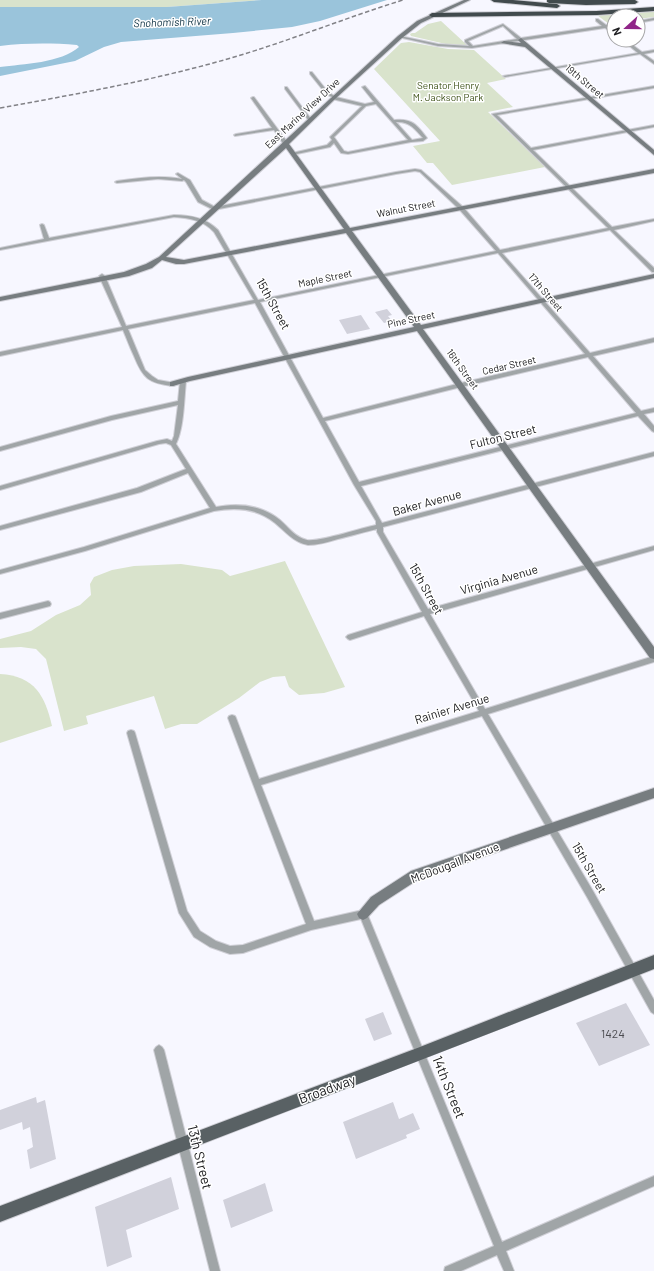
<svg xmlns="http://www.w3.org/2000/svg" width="654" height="1271" font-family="Barlow,sans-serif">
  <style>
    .green { fill: #d9e3cc }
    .water { fill: #9ac4db }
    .building { fill: #d1d1db }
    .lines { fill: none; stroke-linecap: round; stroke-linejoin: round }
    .street-casing { stroke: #d0d0d7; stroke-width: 2 }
    .secondary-casing { stroke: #d0d0d7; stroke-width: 2 }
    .primary-casing { stroke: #d0d0d7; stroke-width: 2 }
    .highway-casing { stroke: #d0d0d7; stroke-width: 2 }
    .street { fill: #a0a5a7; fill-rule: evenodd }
    .secondary { fill: #777d80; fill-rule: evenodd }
    .primary { fill: #596164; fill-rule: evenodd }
    .highway { fill: #414a4d; fill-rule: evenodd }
    .rail { stroke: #828287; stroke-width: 1.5; stroke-dasharray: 4.5 2.5; stroke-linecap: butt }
    .labels { text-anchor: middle; stroke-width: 3; stroke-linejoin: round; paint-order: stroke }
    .far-street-label { font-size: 10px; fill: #202023; stroke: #fff }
    .far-park-label { font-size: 10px; fill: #3c5016; stroke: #fff }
    .far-water-label { font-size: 11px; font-style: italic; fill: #0d3142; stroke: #fff }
    .street-label { font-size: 12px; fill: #202023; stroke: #fff }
    .near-number-label { font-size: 12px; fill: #4c4c51 }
    .near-street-label { font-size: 14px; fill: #202023; stroke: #fff }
  </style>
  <rect width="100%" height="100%" fill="#f7f7ff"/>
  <!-- green -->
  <g class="green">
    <polygon points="0,0 262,0 167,7 18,8 0,7"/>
    <polygon points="654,11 654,17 638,19 638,16 614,16 614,23 609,24 597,15"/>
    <polygon points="441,21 467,45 450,45 411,36 410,34 412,33 415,33 428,24"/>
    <polygon points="409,42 448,49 474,50 506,79 487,83 513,107 488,112 545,167 452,185 433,163 427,163 413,146 440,141 374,69 401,43"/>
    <polygon points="285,561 345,687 324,693 299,695 289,687 285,676 273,677 260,682 239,698 197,724 181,724 165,729 154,696 86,716 88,724 64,731 46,659 36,649 21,647 0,648 0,639 31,631 56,615 80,605 91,595 90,584 94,577 112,570 134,566 181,564 222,570 230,576"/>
    <path d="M0,674C35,676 45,696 52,726L0,743Z"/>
  </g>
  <!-- water -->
  <path class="water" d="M262,0H387L320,21L292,27L233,33L121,42L104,47L75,61L0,76V67C23,64 61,63 79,47L77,45C51,43 26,43 0,46V7H167Z"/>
  <!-- building -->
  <g class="building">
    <polygon points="387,309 392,315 388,316 392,321 384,323 375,312"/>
    <polygon points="361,315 370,329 347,334 339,320"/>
    <polygon points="626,1003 650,1045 599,1066 576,1023"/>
    <polygon points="383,1012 392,1034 374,1041 365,1019"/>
    <polygon points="36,1097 37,1103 45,1100 56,1159 30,1169 27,1150 33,1147 30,1127 23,1130 22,1122 0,1130 0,1110"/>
    <polygon points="393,1102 399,1119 413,1113 420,1129 406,1135 407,1138 356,1159 343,1122"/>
    <polygon points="171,1177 179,1209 126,1230 132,1257 107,1267 95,1207"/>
    <polygon points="265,1183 273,1211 231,1228 223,1200"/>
  </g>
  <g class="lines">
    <!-- street casing -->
    <g class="street-casing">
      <g id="street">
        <polygon points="654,18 654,20 638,23 638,21"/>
        <path d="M596,19H598L606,25L614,24V26L608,27L614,31V34L605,28L472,48L438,46L398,37L400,36L438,44L469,46L465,42V40L503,24L521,38L602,26L596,21ZM503,26L517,39L473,46L468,41Z"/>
        <polygon points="622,40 626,40 642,52 654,50 654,52 644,54 654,61 654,64 640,54 505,77 503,76 638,53"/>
        <path d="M310,72H312L328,92L336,97L365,104L374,102L362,87L365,86L394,120C412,118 417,125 427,138L423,141L411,142L348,154L341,153L334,143L330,147L292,155V153L327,145L332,140L330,137L331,136L362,106L332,99V97L326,94L310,74ZM376,104L408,140L348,152L344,151L334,137L366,106ZM396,122C409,121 415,129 423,138L412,140Z"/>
        <path d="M654,86V88L497,115L531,148L654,125V127L533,150L612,227L654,219V221L614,230L654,268V272H652L610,230L502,253L590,353L654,338V342L593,356L641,411L654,408V412L644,414L654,426V432L652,431L638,416L361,486L382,523L654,452V456L383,527V532L428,609L654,546V550L430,614L485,709L654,656V662L488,714L593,891L654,1000V1014L651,1012L587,897L482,716L261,785L314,921L363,910L366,911L502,1242L654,1176V1186L506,1251L514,1271H504L497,1255L461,1271H444L445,1267L494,1246L361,919L311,930L243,953L230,954L210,947L194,937L179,913L127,733L128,731L131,730L134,731L135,733L187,911L200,931L216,941L230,946L243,945L306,924L228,718L229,716L232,715L235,716L236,718L259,779L479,711L424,616L350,640L348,639L346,637L348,635L422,612L377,532V529C364,532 351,536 338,539C328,542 318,545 308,545C294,543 285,531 275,523C257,508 236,507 214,511L85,551L0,574V570L84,547L210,508L188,473L141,492L0,530V526L137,488L186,469L171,445L166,443L159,444L0,490V486L157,441L167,439L172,441L174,436L178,405L112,420L0,451V447L111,416L178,401L180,381L183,379L186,381C184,400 184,428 176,444L216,507C238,503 262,505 280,520C288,527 296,538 307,540C320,542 361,528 376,525V521L354,485L255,303L128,329L145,370L152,376L158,380L175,383V385L173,386C148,383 143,378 134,356C130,348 127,339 123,330L0,356V352L122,327L99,276L102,274L105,276L126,326L254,300L214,232C203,220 189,218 174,217L0,250V248L44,239L40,225L42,224L44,225L49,238L174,215C191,215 206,218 218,230L258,300L496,251L459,209L420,172L415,171L396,174L214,210L198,202L186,182L184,180L182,181L158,179L117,183L115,182L117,181C139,178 160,175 182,179L176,174L178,173L190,180L202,200L215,207L396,172L415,169L421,170L463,207L500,250L608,228L492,114ZM498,253L585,354L461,383L323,418L260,302ZM588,357L636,413L359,482L325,421L461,387Z"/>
        <polygon points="285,87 287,87 311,119 311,121 309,121 285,89"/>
        <polygon points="253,97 254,97 288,143 288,145 284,145 274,130 235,136 234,135 236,134 272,128 251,98"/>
        <polygon points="48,601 50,602 51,604 50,606 0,619 0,613"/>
        <polygon points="159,1045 162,1047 164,1050 220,1271 210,1271 154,1050 156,1047"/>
      </g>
    </g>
    <!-- secondary casing -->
    <g class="secondary-casing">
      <g id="secondary">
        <path d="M464,0H470L421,23L402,38L335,99L289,144L350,228L654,169V173L352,231L421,325L654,274V278L423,329L654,647V659L650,658L417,331L190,381L173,386H170V382L188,377L414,327L346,233L184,264H176L162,260L152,268L129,276L0,301V297L124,272L146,264L159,257L398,36L417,21ZM286,148L344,229L184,260L166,257Z"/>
        <polygon points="521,38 654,150 654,155 525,47 501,43 504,41 521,43 518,40"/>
        <polygon points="654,788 654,798 419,879 379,905 367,918 363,920 359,918 357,914 371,897 411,871"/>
      </g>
    </g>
    <!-- primary casing -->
    <g class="primary-casing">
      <path id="primary" d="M654,955V969C437,1055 218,1137 0,1222V1206L420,1047Z"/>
    </g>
    <!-- highway casing -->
    <g class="highway-casing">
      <g id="highway">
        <polygon points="491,0 513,0 557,4 560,6 557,8 494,2"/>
        <polygon points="547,0 635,0 638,2 635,4 586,5 549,3 547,2"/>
        <polygon points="654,7 654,11 597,15 432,17 429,15 432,13 597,11"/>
      </g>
    </g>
    <!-- street -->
    <use href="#street" class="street"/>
    <!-- secondary -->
    <use href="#secondary" class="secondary"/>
    <!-- primary -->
    <use href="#primary" class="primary"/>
    <!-- highway -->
    <use href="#highway" class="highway"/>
    <!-- rail -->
    <path class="rail" d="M0,108C77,94 155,80 231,58C289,41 345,18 403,0"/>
  </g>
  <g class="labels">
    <!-- far-street labels -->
    <g class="far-street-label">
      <text transform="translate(585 81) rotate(40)" y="4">19th Street</text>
      <text transform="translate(302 113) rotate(-43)" y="4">East Marine View Drive</text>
      <text transform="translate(406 208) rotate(-11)" y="4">Walnut Street</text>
      <text transform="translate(325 278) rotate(-12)" y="4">Maple Street</text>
      <text transform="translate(546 292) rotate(49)" y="4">17th Street</text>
      <text transform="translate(411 319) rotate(-12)" y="4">Pine Street</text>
      <text transform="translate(509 365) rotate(-13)" y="4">Cedar Street</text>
      <text transform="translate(463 369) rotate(54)" y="4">16th Street</text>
    </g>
    <!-- far-park labels -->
    <g class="far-park-label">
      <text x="448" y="89">Senator Henry<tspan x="448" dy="12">M. Jackson Park</tspan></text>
    </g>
    <!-- far-water labels -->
    <g class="far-water-label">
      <text transform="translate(172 22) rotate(-2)" y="4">Snohomish River</text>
    </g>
    <!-- street labels -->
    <g class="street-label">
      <text transform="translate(273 304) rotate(61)" y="4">15th Street</text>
      <text transform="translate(503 437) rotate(-14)" y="4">Fulton Street</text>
      <text transform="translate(427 503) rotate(-15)" y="4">Baker Avenue</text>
      <text transform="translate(499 580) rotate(-16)" y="4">Virginia Avenue</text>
      <text transform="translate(426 589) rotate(61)" y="4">15th Street</text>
      <text transform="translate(452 709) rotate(-17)" y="4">Rainier Avenue</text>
      <text transform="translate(455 863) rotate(-21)" y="4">McDougall Avenue</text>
      <text transform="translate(589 868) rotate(60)" y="4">15th Street</text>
    </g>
    <!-- near-number labels -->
    <g class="near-number-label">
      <text x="613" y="1038">1424</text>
    </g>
    <!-- near-street labels -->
    <g class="near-street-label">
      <text transform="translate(449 1087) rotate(68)" y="5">14th Street</text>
      <text transform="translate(327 1089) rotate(-20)" y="5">Broadway</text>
      <text transform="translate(200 1157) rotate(76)" y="5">13th Street</text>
    </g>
  </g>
  <!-- north arrow -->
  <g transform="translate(626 28) rotate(249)"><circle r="19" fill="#ffffff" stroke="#a6a6a7"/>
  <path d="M0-3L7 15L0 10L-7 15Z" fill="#902588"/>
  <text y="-6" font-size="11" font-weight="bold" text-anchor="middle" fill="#202023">N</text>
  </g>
</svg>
